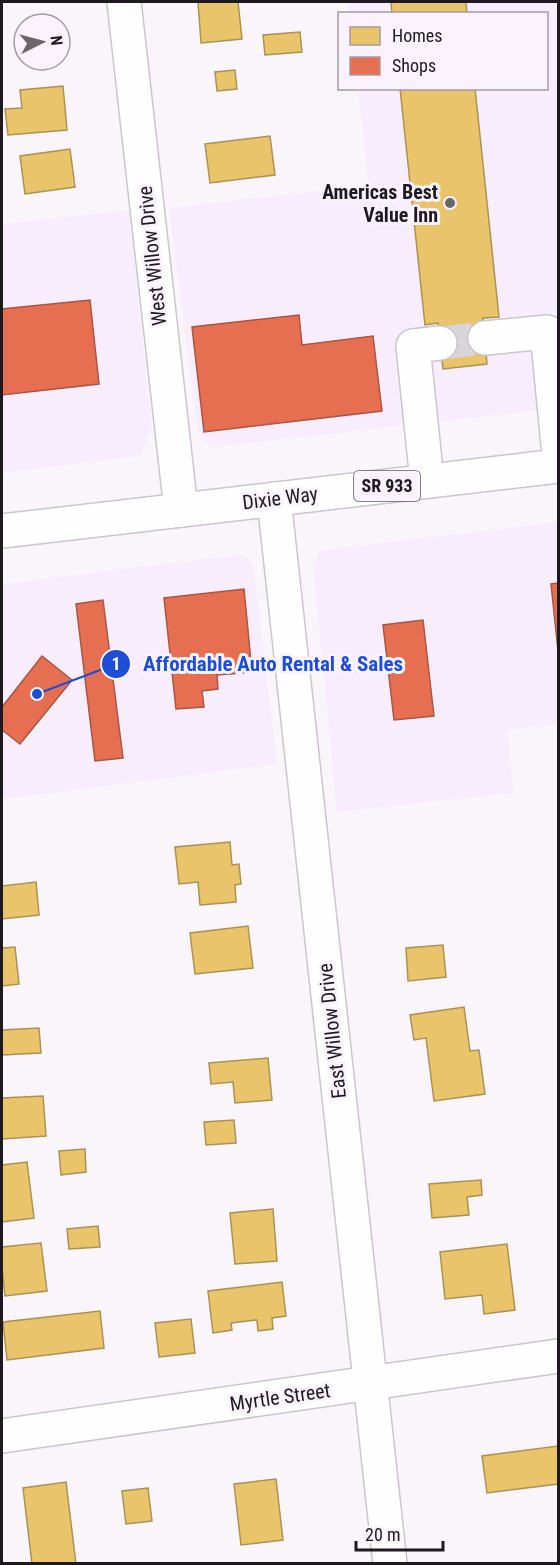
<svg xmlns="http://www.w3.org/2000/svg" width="560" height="1565" font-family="'Roboto Condensed',sans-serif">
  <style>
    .built { fill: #f8edfd }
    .homes { fill: #e9c46a; stroke: #ac9153; stroke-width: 1.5 }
    .shops { fill: #e76f51; stroke: #aa5542; stroke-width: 1.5 }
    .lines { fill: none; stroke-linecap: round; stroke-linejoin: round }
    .minor-tunnel { stroke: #d8d4da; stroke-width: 33; stroke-dasharray: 33 16; stroke-linecap: butt }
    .minor-casing { stroke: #cac6cc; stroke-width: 36 }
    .major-casing { stroke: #cac6cc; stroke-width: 36 }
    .minor { stroke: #fefefe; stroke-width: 33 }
    .major { stroke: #fefefe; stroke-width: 33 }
    .poi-dot { fill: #6a666b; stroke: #faf3fd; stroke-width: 2 }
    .labels { text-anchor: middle; stroke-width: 6; stroke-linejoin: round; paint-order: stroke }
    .shield { fill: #faf3fd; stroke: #5f5a61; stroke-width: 1.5 }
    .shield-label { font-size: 18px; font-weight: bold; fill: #1d191e }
    .poi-label { font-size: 20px; font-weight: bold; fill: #1d191e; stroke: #faf3fd; text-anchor: end }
    .street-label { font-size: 20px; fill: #1d191e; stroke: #faf3fd }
    .leader { fill: none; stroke: #1d4ed8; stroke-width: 2 }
    .callout-dot { fill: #1d4ed8; stroke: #faf3fd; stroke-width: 2 }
    .mark-label { font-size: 18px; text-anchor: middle; font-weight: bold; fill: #fff }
    .callout-label { font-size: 21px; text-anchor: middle; font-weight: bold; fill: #1d4ed8; stroke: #faf3fd; stroke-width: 6; stroke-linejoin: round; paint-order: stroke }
  </style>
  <rect width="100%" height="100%" fill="#f9f5fb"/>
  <!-- built -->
  <g class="built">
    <polygon points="348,2 558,2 558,408 214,447 205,442 197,429 169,208 369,185 358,89 546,88 546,14 350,13"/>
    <polygon points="129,210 152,429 141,456 2,473 2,224"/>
    <polygon points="558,522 558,724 508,730 513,793 337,812 313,564 321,550"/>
    <polygon points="243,555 253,562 277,764 2,799 2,584 153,565"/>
  </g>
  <!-- homes -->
  <g class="homes">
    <polygon points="198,2 238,2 242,39 201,43"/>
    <polygon points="391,2 466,2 467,14 392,14"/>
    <polygon points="300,32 302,52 265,55 263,35"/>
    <polygon points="235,70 237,89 217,91 215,72"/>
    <polygon points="63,86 67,130 8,135 5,109 22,108 20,90"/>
    <polygon points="400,88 475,88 499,317 483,318 487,364 443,369 438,323 425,325"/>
    <polygon points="270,136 275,175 210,183 205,144"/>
    <polygon points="70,149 75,187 25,194 20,156"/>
    <polygon points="230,842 232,865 239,864 241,884 235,885 236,902 200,905 198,882 179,884 175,847"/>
    <polygon points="2,876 2,886 36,882 39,915 2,919"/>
    <polygon points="248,926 253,968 195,974 190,933"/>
    <polygon points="443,945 446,977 408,981 406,948"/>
    <polygon points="15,947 19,984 2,986 2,948"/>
    <polygon points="464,1007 470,1051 479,1050 485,1094 434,1101 426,1038 414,1040 410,1015"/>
    <polygon points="39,1028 41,1053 2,1055 2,1030"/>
    <polygon points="268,1058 272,1100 235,1103 233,1082 211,1084 209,1063"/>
    <polygon points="43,1096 46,1136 2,1139 2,1098"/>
    <polygon points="234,1120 236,1143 206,1145 204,1122"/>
    <polygon points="85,1149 86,1172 61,1175 59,1151"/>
    <polygon points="27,1162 34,1218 2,1222 2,1165"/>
    <polygon points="481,1180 482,1195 467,1197 469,1215 432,1218 429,1184"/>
    <polygon points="273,1209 277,1261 235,1264 230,1213"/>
    <polygon points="98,1226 100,1247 69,1249 67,1229"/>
    <polygon points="41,1243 47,1291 5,1296 2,1268 2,1247"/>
    <polygon points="507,1244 515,1310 484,1314 482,1295 445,1299 440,1252"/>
    <polygon points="282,1282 286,1316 272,1318 273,1329 258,1331 257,1320 231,1323 232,1330 213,1333 208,1291"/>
    <polygon points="100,1311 104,1348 7,1360 3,1322"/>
    <polygon points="191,1319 195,1353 159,1357 155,1323"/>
    <polygon points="558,1446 558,1484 487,1493 482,1456"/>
    <polygon points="276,1479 283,1540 241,1545 234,1484"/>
    <polygon points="66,1482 76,1564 32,1564 23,1488"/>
    <polygon points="148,1488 152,1521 126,1524 122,1491"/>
  </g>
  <!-- shops -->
  <g class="shops">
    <polygon points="90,300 99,384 2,395 2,309"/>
    <polygon points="299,315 302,345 373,336 382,411 204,432 192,327"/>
    <polygon points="558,583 558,651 551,584"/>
    <polygon points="244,589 252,672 217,675 218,689 202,691 204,707 176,709 164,598"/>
    <polygon points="103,600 123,758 95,761 76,604"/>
    <polygon points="423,620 434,716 394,720 383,625"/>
    <polygon points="42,656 72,680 20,744 2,730 2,707"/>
  </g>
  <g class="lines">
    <!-- minor-tunnel -->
    <polyline class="minor-tunnel" points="440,343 485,338"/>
    <!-- minor casing -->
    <g class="minor-casing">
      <g id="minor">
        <polyline points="124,2 181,510"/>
        <polyline points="485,338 547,332 558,445"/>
        <polyline points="427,481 413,346 440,343"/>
        <polyline points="274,499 390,1564"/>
        <polyline points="2,1436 558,1356"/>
      </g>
    </g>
    <!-- major casing -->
    <g class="major-casing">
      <polyline id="major" points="2,531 558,466"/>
    </g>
    <!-- minor -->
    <use href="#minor" class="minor"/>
    <!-- major -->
    <use href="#major" class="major"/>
  </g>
  <!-- markers -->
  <circle class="poi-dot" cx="450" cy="203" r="6"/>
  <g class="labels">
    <!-- shield labels -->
    <rect class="shield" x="354" y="471" width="66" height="30" rx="4.5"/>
    <g class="shield-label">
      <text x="387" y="492">SR 933</text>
    </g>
    <!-- poi labels -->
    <g class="poi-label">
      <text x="438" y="199">Americas Best<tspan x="438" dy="23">Value Inn</tspan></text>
    </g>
    <!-- street labels -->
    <g class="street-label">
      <text transform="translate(152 256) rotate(-96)" y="7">West Willow Drive</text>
      <text transform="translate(280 498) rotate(-7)" y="7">Dixie Way</text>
      <text transform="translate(332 1031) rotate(-96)" y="7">East Willow Drive</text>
      <text transform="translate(280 1397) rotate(-8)" y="7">Myrtle Street</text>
    </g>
  </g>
  <!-- callouts -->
  <path class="leader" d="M37 694L116 664"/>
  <g class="callout-dot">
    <circle cx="37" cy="694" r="6"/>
    <circle cx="116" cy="664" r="15"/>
  </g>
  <g class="mark-label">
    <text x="116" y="670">1</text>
  </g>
  <g class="callout-label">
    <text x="273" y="671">Affordable Auto Rental &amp; Sales</text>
  </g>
  <!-- border -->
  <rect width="560" height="1565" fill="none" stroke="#1d191e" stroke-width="6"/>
  <!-- legend -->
  <rect x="338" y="12" width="210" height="78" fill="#faf3fd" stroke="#a29ca4" stroke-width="1.5"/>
  <rect x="350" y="27" width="30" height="18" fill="#e9c46a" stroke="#a29ca4" stroke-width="1.5"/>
  <text x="392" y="42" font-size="18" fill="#1d191e">Homes</text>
  <rect x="350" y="57" width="30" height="18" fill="#e76f51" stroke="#a29ca4" stroke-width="1.5"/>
  <text x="392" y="72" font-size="18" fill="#1d191e">Shops</text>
  <!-- north arrow -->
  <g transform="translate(42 42) rotate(84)"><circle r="28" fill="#faf3fd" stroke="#a29ca4" stroke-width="1.5"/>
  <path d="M0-4.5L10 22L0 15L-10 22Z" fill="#6a666b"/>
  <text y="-9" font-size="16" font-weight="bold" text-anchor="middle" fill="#1d191e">N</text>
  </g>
  <!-- scale -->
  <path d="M356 1541v9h87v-9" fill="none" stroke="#1d191e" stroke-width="3"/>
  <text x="365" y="1541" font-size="18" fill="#1d191e" stroke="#faf3fd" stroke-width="4.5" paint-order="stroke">20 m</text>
</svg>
